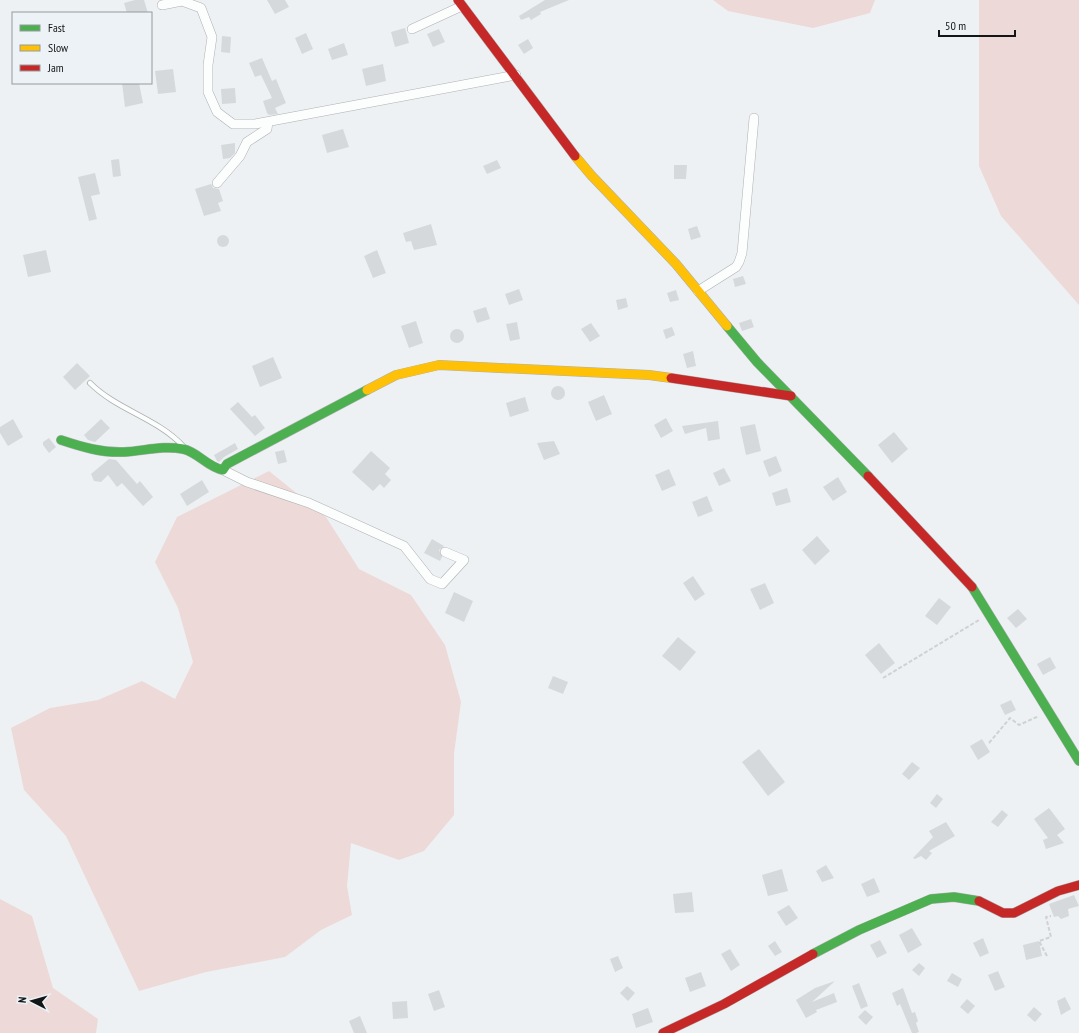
<svg xmlns="http://www.w3.org/2000/svg" width="1079" height="1033" font-family="'PT Sans Narrow',sans-serif">
  <style>
    .green { fill: #eddad8 }
    .building { fill: #d6d9db }
    .lines { fill: none; stroke-linecap: round; stroke-linejoin: round }
    .lane-casing { stroke: #aeb1b2; stroke-width: 6 }
    .street-casing { stroke: #aeb1b2; stroke-width: 10 }
    .fast-casing { stroke: #aeb1b2; stroke-width: 10 }
    .slow-casing { stroke: #aeb1b2; stroke-width: 10 }
    .jam-casing { stroke: #aeb1b2; stroke-width: 10 }
    .path { stroke: #d1d1d2; stroke-width: 2; stroke-dasharray: 4 2; stroke-linecap: butt }
    .lane { stroke: #fcfdfd; stroke-width: 4.5 }
    .street { stroke: #fcfdfd; stroke-width: 9 }
    .fast { stroke: #4caf50; stroke-width: 9 }
    .slow { stroke: #ffc107; stroke-width: 9 }
    .jam { stroke: #c62828; stroke-width: 9 }
  </style>
  <rect width="100%" height="100%" fill="#eef1f3"/>
  <!-- green -->
  <g class="green">
    <polygon points="713,0 875,0 870,13 813,28 728,11"/>
    <polygon points="979,0 1079,0 1079,305 1001,216 979,166"/>
    <polygon points="269,471 326,517 359,569 411,595 445,645 461,702 454,754 454,815 424,851 399,860 351,843 347,886 352,915 321,930 285,957 206,972 139,991 66,836 24,790 11,728 50,708 98,700 142,681 175,699 193,662 178,608 155,562 177,517"/>
    <polygon points="0,899 32,916 53,988 98,1019 96,1033 0,1033"/>
  </g>
  <!-- building -->
  <g class="building">
    <polygon points="135,0 144,0 148,13 127,13 124,3"/>
    <polygon points="267,0 285,0 289,7 275,14"/>
    <polygon points="545,0 569,0 540,12 541,14 531,20 529,17 521,20 519,16"/>
    <polygon points="405,28 409,43 395,47 391,32"/>
    <polygon points="439,29 445,42 433,47 427,34"/>
    <polygon points="306,33 313,49 302,54 295,38"/>
    <polygon points="222,36 231,37 230,53 221,52"/>
    <polygon points="528,39 533,48 524,54 518,45"/>
    <polygon points="344,43 348,55 332,60 328,49"/>
    <polygon points="262,58 272,81 276,79 286,103 275,108 278,114 269,115 267,113 263,101 272,98 261,75 255,77 249,63"/>
    <polygon points="383,64 386,81 366,86 362,69"/>
    <polygon points="173,69 176,92 158,94 155,71"/>
    <polygon points="122,83 139,83 143,103 125,107"/>
    <polygon points="235,88 236,103 222,104 221,89"/>
    <polygon points="343,129 349,147 327,153 322,135"/>
    <polygon points="235,143 235,153 230,158 223,159 221,145"/>
    <polygon points="119,159 121,176 113,177 111,160"/>
    <polygon points="497,160 501,168 487,174 483,166"/>
    <polygon points="674,165 687,165 686,179 674,179"/>
    <polygon points="95,173 100,194 91,196 97,219 89,221 78,177"/>
    <polygon points="211,184 213,188 219,189 223,201 218,203 221,211 204,216 195,189"/>
    <polygon points="431,224 437,245 414,250 411,241 406,242 403,233"/>
    <polygon points="697,226 701,237 691,240 688,229"/>
    <circle cx="223" cy="241" r="6"/>
    <polygon points="46,250 51,272 28,277 23,255"/>
    <polygon points="377,250 386,273 373,278 364,256"/>
    <polygon points="743,276 746,284 735,287 733,279"/>
    <polygon points="519,289 523,300 509,305 505,294"/>
    <polygon points="676,290 679,300 670,302 667,293"/>
    <polygon points="626,298 628,307 618,310 616,300"/>
    <polygon points="486,307 490,319 477,323 473,311"/>
    <polygon points="751,319 754,327 742,331 739,323"/>
    <polygon points="416,321 423,343 409,348 401,326"/>
    <polygon points="517,322 520,339 510,341 506,324"/>
    <polygon points="591,323 600,336 590,342 581,329"/>
    <polygon points="672,327 675,335 666,339 663,330"/>
    <circle cx="457" cy="336" r="7"/>
    <polygon points="693,351 696,366 687,368 683,354"/>
    <polygon points="273,357 282,378 260,387 252,366"/>
    <polygon points="77,363 90,376 75,390 63,377"/>
    <circle cx="558" cy="393" r="7"/>
    <polygon points="604,395 612,414 596,421 588,402"/>
    <polygon points="525,397 529,411 510,417 506,403"/>
    <polygon points="238,402 252,417 255,415 265,428 255,436 230,409"/>
    <polygon points="666,418 673,431 661,438 654,425"/>
    <polygon points="13,419 23,437 8,446 0,433 0,427"/>
    <polygon points="101,419 110,428 95,442 88,440 84,435"/>
    <polygon points="718,421 720,439 708,441 706,428 685,434 682,426"/>
    <polygon points="755,424 761,451 746,455 740,427"/>
    <polygon points="894,432 908,449 892,463 878,445"/>
    <polygon points="49,438 56,447 49,453 43,445 43,442"/>
    <polygon points="554,441 560,454 544,460 537,443"/>
    <polygon points="235,443 238,449 224,457 219,462 217,461 214,455"/>
    <polygon points="284,450 287,462 278,464 275,452"/>
    <polygon points="371,451 390,468 385,474 391,480 384,488 380,484 373,491 352,472"/>
    <polygon points="776,456 782,471 769,477 763,461"/>
    <polygon points="109,459 116,460 137,484 140,481 153,497 143,506 122,483 117,487 108,475 101,482 94,481 91,474"/>
    <polygon points="724,468 731,481 719,486 713,473"/>
    <polygon points="669,469 676,485 662,491 655,475"/>
    <polygon points="838,477 847,492 833,501 823,487"/>
    <polygon points="202,480 209,492 187,506 180,494"/>
    <polygon points="787,488 791,502 776,506 772,493"/>
    <polygon points="707,496 713,511 698,517 692,502"/>
    <polygon points="817,536 830,551 815,565 802,550"/>
    <polygon points="432,539 444,546 439,550 442,557 440,561 424,553"/>
    <polygon points="693,576 705,594 695,601 683,583"/>
    <polygon points="765,583 774,603 760,610 750,589"/>
    <polygon points="454,592 473,601 464,622 445,613"/>
    <polygon points="939,598 951,607 937,625 925,616"/>
    <polygon points="1018,609 1027,619 1016,628 1007,618"/>
    <polygon points="678,637 696,652 680,671 662,656"/>
    <polygon points="879,643 895,663 881,674 865,655"/>
    <polygon points="1050,657 1056,668 1043,675 1037,664"/>
    <polygon points="553,676 568,682 563,694 548,688"/>
    <polygon points="1011,700 1016,710 1005,715 1000,705"/>
    <polygon points="982,739 990,752 978,760 970,746"/>
    <polygon points="759,749 785,782 768,796 742,762"/>
    <polygon points="912,762 920,768 909,780 902,774"/>
    <polygon points="937,794 943,799 936,808 930,803"/>
    <polygon points="1049,808 1065,829 1057,835 1064,843 1046,849 1043,840 1048,838 1034,819"/>
    <polygon points="1002,810 1008,815 998,827 991,822"/>
    <polygon points="946,822 955,836 929,851 932,853 926,860 921,856 915,859 913,858 933,837 929,831"/>
    <polygon points="826,865 834,878 822,882 816,871"/>
    <polygon points="782,869 788,891 768,896 762,875"/>
    <polygon points="874,878 880,892 867,897 861,884"/>
    <polygon points="692,892 694,912 675,913 673,894"/>
    <polygon points="1074,895 1079,906 1068,909 1069,916 1061,919 1058,916 1054,917 1049,904"/>
    <polygon points="789,905 798,918 786,926 777,912"/>
    <polygon points="912,928 922,945 908,953 899,935"/>
    <polygon points="983,938 989,953 980,957 973,943"/>
    <polygon points="880,940 887,953 877,958 870,945"/>
    <polygon points="775,941 782,952 775,956 768,946"/>
    <polygon points="1039,941 1042,956 1026,960 1023,945"/>
    <polygon points="730,949 740,965 731,971 721,954"/>
    <polygon points="618,956 623,968 615,972 610,959"/>
    <polygon points="919,963 925,968 919,976 912,970"/>
    <polygon points="998,971 1005,987 995,991 988,975"/>
    <polygon points="701,972 706,986 690,992 685,978"/>
    <polygon points="952,973 962,979 958,987 947,981"/>
    <polygon points="835,981 812,1002 834,993 837,1002 816,1010 817,1012 806,1018 796,1000 815,988"/>
    <polygon points="859,983 868,1006 861,1009 852,986"/>
    <polygon points="627,986 635,993 628,1001 620,993"/>
    <polygon points="903,988 912,1013 915,1012 918,1021 916,1023 919,1032 916,1033 912,1033 900,1004 897,1006 892,993"/>
    <polygon points="439,990 445,1007 434,1011 428,994"/>
    <polygon points="1065,997 1071,1009 1061,1015 1057,1001"/>
    <polygon points="967,999 975,1006 968,1014 960,1007"/>
    <polygon points="407,1001 408,1018 393,1019 392,1002"/>
    <polygon points="1034,1007 1042,1014 1035,1022 1027,1015"/>
    <polygon points="648,1008 653,1022 636,1028 632,1014"/>
    <polygon points="865,1010 873,1017 866,1025 858,1017"/>
    <polygon points="360,1016 367,1033 354,1033 349,1021"/>
  </g>
  <g class="lines">
    <!-- lane casing -->
    <g class="lane-casing">
      <path id="lane" d="M90,383C117,410 157,418 183,446"/>
    </g>
    <!-- street casing -->
    <g class="street-casing">
      <g id="street">
        <polyline points="162,5 182,1 201,8 212,37 208,65 208,92 217,112 233,124 255,124 516,75"/>
        <polyline points="412,29 462,6"/>
        <polyline points="217,183 240,156 247,142 267,129 268,122"/>
        <polyline points="698,291 736,267 739,262 742,253 754,118"/>
        <polyline points="223,470 247,482 309,503 404,546 430,579 442,584 464,560 445,552"/>
      </g>
    </g>
    <!-- fast casing -->
    <g class="fast-casing">
      <g id="fast">
        <polyline points="727,326 757,362 868,476"/>
        <path d="M61,440C82,447 102,453 124,452C144,451 163,445 183,449C198,452 207,467 223,470L227,464L367,390"/>
        <polyline points="972,587 1079,761"/>
        <polyline points="813,954 859,930 931,899 954,897 979,901"/>
      </g>
    </g>
    <!-- slow casing -->
    <g class="slow-casing">
      <g id="slow">
        <polyline points="575,156 591,175 676,264 727,326"/>
        <polyline points="367,390 396,375 439,365 649,375 671,378"/>
      </g>
    </g>
    <!-- jam casing -->
    <g class="jam-casing">
      <g id="jam">
        <polyline points="458,0 575,156"/>
        <polyline points="671,378 791,396"/>
        <polyline points="868,476 972,587"/>
        <polyline points="979,901 1003,913 1014,913 1058,891 1079,885"/>
        <polyline points="663,1033 724,1004 813,954"/>
      </g>
    </g>
    <!-- path -->
    <g class="path">
      <polyline points="883,678 979,620"/>
      <polyline points="989,743 1010,718 1019,725 1039,716"/>
      <polyline points="1047,956 1039,941 1051,937 1046,917 1051,916"/>
    </g>
    <!-- lane -->
    <use href="#lane" class="lane"/>
    <!-- street -->
    <use href="#street" class="street"/>
    <!-- fast -->
    <use href="#fast" class="fast"/>
    <!-- slow -->
    <use href="#slow" class="slow"/>
    <!-- jam -->
    <use href="#jam" class="jam"/>
  </g>
  <!-- legend -->
  <rect x="12" y="12" width="140" height="72" fill="#ecf2f5" stroke="#959a9c"/>
  <rect x="20" y="25" width="20" height="6" fill="#4caf50" stroke="#959a9c"/>
  <text x="48" y="32" font-size="12" fill="#131516">Fast</text>
  <rect x="20" y="45" width="20" height="6" fill="#ffc107" stroke="#959a9c"/>
  <text x="48" y="52" font-size="12" fill="#131516">Slow</text>
  <rect x="20" y="65" width="20" height="6" fill="#c62828" stroke="#959a9c"/>
  <text x="48" y="72" font-size="12" fill="#131516">Jam</text>
  <!-- north arrow -->
  <g transform="translate(32 1001) rotate(276)" stroke="#ecf2f5" stroke-width="3" paint-order="stroke">
  <path d="M0-3L7 15L0 10L-7 15Z" fill="#131516"/>
  <text y="-6" font-size="11" font-weight="bold" text-anchor="middle" fill="#131516">N</text>
  </g>
  <!-- scale -->
  <path d="M939 30v6h76v-6" fill="none" stroke="#131516" stroke-width="2"/>
  <text x="945" y="30" font-size="12" fill="#131516" stroke="#ecf2f5" stroke-width="3" paint-order="stroke">50 m</text>
</svg>
